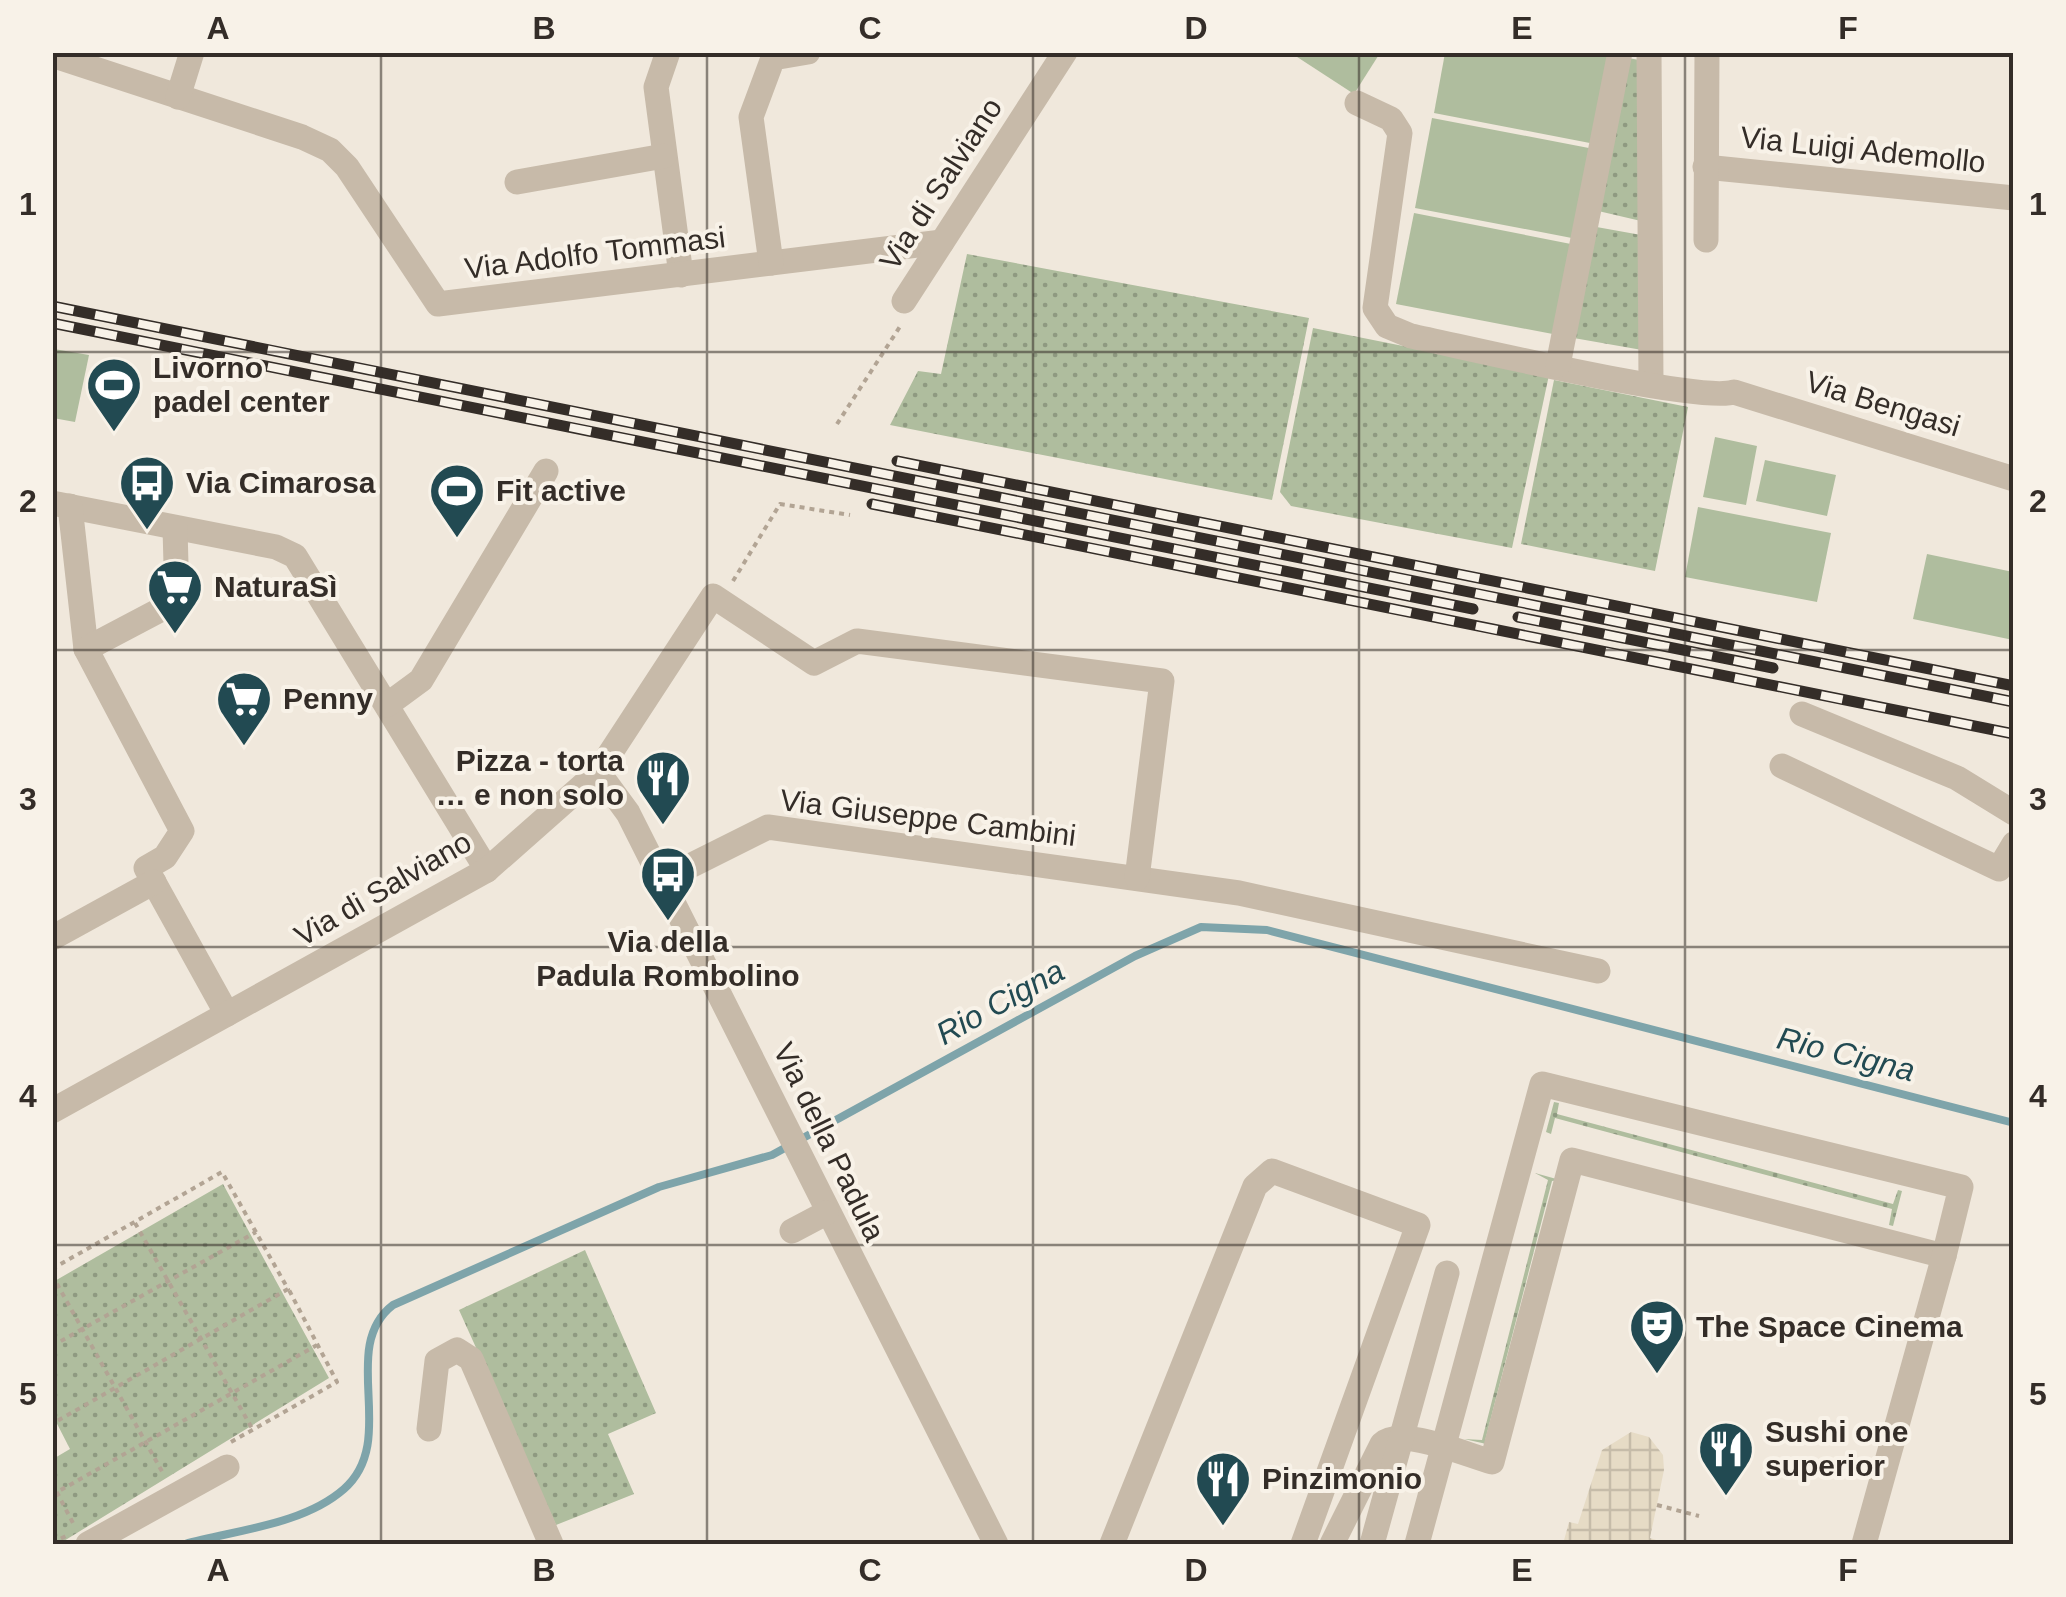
<svg xmlns="http://www.w3.org/2000/svg" width="2066" height="1597" font-family="Helvetica,sans-serif">
  <style>
    .grass { fill: url(#grass-dots) }
    .pitch { fill: #afbd9e }
    .plaza { fill: url(#plaza-grid) }
    .lines { fill: none; stroke-linecap: round; stroke-linejoin: round }
    .stream { stroke: #7ea4aa; stroke-width: 8 }
    .path { stroke: #b2a494; stroke-width: 4; stroke-dasharray: 5 5; stroke-linecap: butt }
    .minor { stroke: #c7baa9; stroke-width: 25 }
    .rail-casing { stroke: #342d28; stroke-width: 11 }
    .rail { stroke: #f8f2e8; stroke-width: 8; stroke-dasharray: 22; stroke-linecap: butt }
    .grid { fill: none; stroke: #342d28; stroke-width: 2.5; stroke-opacity: 0.55 }
    .labels { text-anchor: middle; stroke-width: 8; stroke-linejoin: round; paint-order: stroke }
    .street-label { font-size: 30px; fill: #342d28; stroke: #f8f2e8 }
    .poi-label { font-size: 30px; font-weight: bold; fill: #342d28; stroke: #f8f2e8; text-anchor: start }
    .water-label { font-size: 32px; font-style: italic; fill: #224a52; stroke: #f8f2e8 }
    .neatline { fill: none; stroke: #342d28; stroke-width: 4 }
    .grid-label { font-size: 32px; text-anchor: middle; font-weight: bold; fill: #342d28 }
  </style>
  <defs>
    <pattern id="grass-dots" width="8" height="8" patternUnits="userSpaceOnUse" patternTransform="scale(2.5)"><rect width="8" height="8" fill="#afbd9e"/><path d="M2 2h.1M6 6h.1" fill="none" stroke="#8f9a81" stroke-width="1.8" stroke-linecap="round"/></pattern>
    <pattern id="plaza-grid" width="8" height="8" patternUnits="userSpaceOnUse" patternTransform="scale(2.5)"><rect width="8" height="8" fill="#e6dbc5"/><path d="M0 4h8M4 0v8" fill="none" stroke="#c6bca9"/></pattern>
  </defs>
  <rect width="100%" height="100%" fill="#f0e8dc"/>
  <!-- grass -->
  <g class="grass">
    <polygon points="1623,57 1639,60 1641,221 1594,210"/>
    <polygon points="1591,226 1641,235 1642,350 1568,337"/>
    <polygon points="967,254 1309,318 1272,500 890,425 918,371 941,374"/>
    <polygon points="1313,328 1549,375 1512,548 1291,506 1280,492"/>
    <polygon points="1554,380 1688,407 1655,571 1521,544"/>
    <polygon points="1554,1102 1559,1103 1557,1114 1893,1204 1898,1190 1902,1191 1893,1226 1889,1225 1892,1209 1555,1118 1551,1134 1546,1132"/>
    <polygon points="1535,1173 1560,1180 1552,1181 1485,1441 1491,1445 1464,1439 1482,1440 1548,1180"/>
    <polygon points="223,1184 329,1378 59,1544 53,1544 53,1459 70,1449 53,1416 53,1282"/>
    <polygon points="585,1250 656,1413 608,1434 634,1494 556,1525 459,1310"/>
  </g>
  <!-- pitch -->
  <g class="pitch">
    <polygon points="1291,53 1380,53 1354,94"/>
    <polygon points="1445,53 1613,54 1595,144 1434,113"/>
    <polygon points="1432,118 1594,149 1577,239 1415,208"/>
    <polygon points="1414,213 1576,245 1558,335 1396,304"/>
    <polygon points="54,349 89,355 75,422 53,418"/>
    <polygon points="1715,437 1757,446 1746,505 1703,497"/>
    <polygon points="1765,460 1836,475 1827,516 1756,501"/>
    <polygon points="1698,507 1831,533 1817,602 1685,577"/>
    <polygon points="1927,554 2013,572 2013,640 1913,619"/>
  </g>
  <!-- plaza -->
  <polygon class="plaza" points="1631,1432 1649,1437 1663,1455 1664,1470 1650,1538 1656,1540 1655,1544 1563,1544 1569,1522 1578,1524 1602,1450"/>
  <g class="lines">
    <!-- stream -->
    <path class="stream" d="M185,1544C235,1530 303,1525 344,1489C400,1440 337,1348 393,1305L659,1187L772,1155L1135,956L1201,927L1267,930L2014,1123"/>
    <!-- path -->
    <g class="path">
      <polyline points="837,424 901,325"/>
      <polyline points="733,581 780,504 850,515"/>
      <polyline points="135,1223 253,1430"/>
      <polyline points="52,1269 222,1172 288,1289 52,1424"/>
      <polyline points="52,1275 164,1475"/>
      <polyline points="52,1346 256,1232"/>
      <polyline points="231,1442 337,1382 289,1290"/>
      <polyline points="52,1483 74,1525"/>
      <polyline points="52,1495 317,1345"/>
      <polyline points="1657,1505 1699,1516"/>
      <polyline points="52,1543 66,1536"/>
    </g>
    <!-- minor -->
    <g class="minor">
      <polyline points="668,52 656,87 681,275"/>
      <polyline points="1649,52 1651,383"/>
      <polyline points="52,55 302,137 330,150 347,167 438,304 942,242"/>
      <polyline points="178,97 192,52"/>
      <path d="M1357,103L1391,119L1400,133L1375,308L1387,326L1411,336C1465,347 1698,403 1734,392L2014,479"/>
      <polyline points="1705,167 2014,198"/>
      <polyline points="517,182 664,156"/>
      <polyline points="1706,240 1707,52"/>
      <polyline points="771,263 751,117 773,58 808,52"/>
      <polyline points="904,301 1065,52"/>
      <polyline points="1558,365 1620,52"/>
      <polyline points="52,503 276,547 295,556 487,870"/>
      <polyline points="70,506 86,649 182,831 165,857 146,868 227,1014"/>
      <polyline points="86,649 177,601 175,528"/>
      <polyline points="387,705 421,680 546,471"/>
      <polyline points="1802,714 1957,778 2014,813"/>
      <polyline points="1782,766 1999,869 2014,844"/>
      <polyline points="598,772 628,813 996,1544"/>
      <polyline points="662,880 768,827 1239,893 1598,971"/>
      <polyline points="52,938 154,882"/>
      <polyline points="52,1111 487,870 598,772 713,596 814,663 857,641 1162,681 1137,878"/>
      <polyline points="792,1231 826,1213"/>
      <polyline points="429,1429 437,1361 457,1350 471,1359 551,1544"/>
      <polyline points="88,1544 227,1467"/>
      <polyline points="1112,1544 1255,1186 1272,1171 1418,1225 1303,1544"/>
      <path d="M1332,1544L1382,1444C1401,1426 1466,1455 1492,1462L1572,1160L1944,1256L1961,1187L1542,1084L1417,1544"/>
      <polyline points="1372,1544 1447,1273"/>
      <polyline points="1864,1544 1944,1256"/>
    </g>
    <!-- rail casing -->
    <g class="rail-casing">
      <g id="rail">
        <polyline points="52,306 2014,702"/>
        <polyline points="52,323 1473,609"/>
        <polyline points="897,461 2014,686"/>
        <polyline points="872,504 2014,734"/>
        <polyline points="1518,617 1773,668"/>
      </g>
    </g>
    <!-- rail -->
    <use href="#rail" class="rail"/>
  </g>
  <!-- grid -->
  <path class="grid" d="M381,52V1544M707,52V1544M1033,52V1544M1359,52V1544M1685,52V1544M52,352H2014M52,650H2014M52,947H2014M52,1245H2014"/>
  <!-- icons -->
  <defs>
    <g id="stadium-pin" transform="scale(2.875)"><path d="M0 17L-7.5 6A9.5 9.5 0 1 1 7.5 6Z" fill="#224a52" stroke="#f8f2e8"/><path d="M0-5a6.5 5 0 1 0 0 10a6.5 5 0 1 0 0-10ZM-3.5-1.8h7v3.6h-7Z" fill="#fff"/></g>
    <g id="bus-pin" transform="scale(2.875)"><path d="M0 17L-7.5 6A9.5 9.5 0 1 1 7.5 6Z" fill="#224a52" stroke="#f8f2e8"/><path d="M-5-6H5V4H4V6H2V4H-2V6H-4V4H-5ZM-3.5-4V0h7V-4ZM-3.5 1.2v1.5H-2V1.2ZM2 1.2v1.5H3.5V1.2Z" fill="#fff"/></g>
    <g id="supermarket-pin" transform="scale(2.875)"><path d="M0 17L-7.5 6A9.5 9.5 0 1 1 7.5 6Z" fill="#224a52" stroke="#f8f2e8"/><path d="M-6-5.5h2.5l.6 2H6L4.5 2H-2.5L-4.4-4H-6ZM-1.5 3.2a1.3 1.3 0 1 0 .1 0ZM3 3.2a1.3 1.3 0 1 0 .1 0Z" fill="#fff"/></g>
    <g id="restaurant-pin" transform="scale(2.875)"><path d="M0 17L-7.5 6A9.5 9.5 0 1 1 7.5 6Z" fill="#224a52" stroke="#f8f2e8"/><path d="M-5-6h1v4h1v-4h1v4h1v-4h1v5L-1.5 .5V6h-2V.5L-5-1ZM5-6V6H3V1.5H1.5Q1.5-4 5-6Z" fill="#fff"/></g>
    <g id="theatre-pin" transform="scale(2.875)"><path d="M0 17L-7.5 6A9.5 9.5 0 1 1 7.5 6Z" fill="#224a52" stroke="#f8f2e8"/><path d="M-5-5.5Q0-4 5-5.5V0Q5 5 0 6Q-5 5-5 0ZM-3.3-2.5H-1v1.5H-3.3ZM1-2.5H3.3v1.5H1ZM-2.8 1Q0 5.5 2.8 1Z" fill="#fff"/></g>
  </defs>
  <g fill-rule="evenodd">
    <use href="#stadium-pin" x="114" y="385"/>
    <use href="#bus-pin" x="147" y="483"/>
    <use href="#stadium-pin" x="457" y="491"/>
    <use href="#supermarket-pin" x="175" y="587"/>
    <use href="#supermarket-pin" x="244" y="699"/>
    <use href="#restaurant-pin" x="663" y="778"/>
    <use href="#bus-pin" x="668" y="874"/>
    <use href="#theatre-pin" x="1657" y="1327"/>
    <use href="#restaurant-pin" x="1726" y="1449"/>
    <use href="#restaurant-pin" x="1223" y="1479"/>
  </g>
  <g class="labels">
    <!-- street labels -->
    <g class="street-label">
      <text transform="translate(1863 150) rotate(6)" y="10">Via Luigi Ademollo</text>
      <text transform="translate(941 184) rotate(-57)" y="10">Via di Salviano</text>
      <text transform="translate(595 253) rotate(-7)" y="10">Via Adolfo Tommasi</text>
      <text transform="translate(1883 404) rotate(17)" y="10">Via Bengasi</text>
      <text transform="translate(928 818) rotate(7)" y="10">Via Giuseppe Cambini</text>
      <text transform="translate(383 889) rotate(-30)" y="10">Via di Salviano</text>
      <text transform="translate(829 1142) rotate(64)" y="10">Via della Padula</text>
    </g>
    <!-- poi labels -->
    <g class="poi-label">
      <text x="153" y="378">Livorno<tspan x="153" dy="34">padel center</tspan></text>
      <text x="186" y="493">Via Cimarosa</text>
      <text x="496" y="501">Fit active</text>
      <text x="214" y="597">NaturaSì</text>
      <text x="283" y="709">Penny</text>
      <text x="624" y="771" text-anchor="end">Pizza - torta<tspan x="624" dy="34">… e non solo</tspan></text>
      <text x="668" y="952" text-anchor="middle">Via della<tspan x="668" dy="34">Padula Rombolino</tspan></text>
      <text x="1696" y="1337">The Space Cinema</text>
      <text x="1765" y="1442">Sushi one<tspan x="1765" dy="34">superior</tspan></text>
      <text x="1262" y="1489">Pinzimonio</text>
    </g>
    <!-- water labels -->
    <g class="water-label">
      <text transform="translate(1000 1002) rotate(-29)" y="11">Rio Cigna</text>
      <text transform="translate(1846 1054) rotate(14)" y="11">Rio Cigna</text>
    </g>
  </g>
  <!-- border -->
  <rect width="2066" height="1597" fill="none" stroke="#f8f2e8" stroke-width="110"/>
  <rect x="55" y="55" width="1956" height="1487" class="neatline"/>
  <g class="grid-label">
    <text x="218" y="39">A</text>
    <text x="544" y="39">B</text>
    <text x="870" y="39">C</text>
    <text x="1196" y="39">D</text>
    <text x="1522" y="39">E</text>
    <text x="1848" y="39">F</text>
    <text x="28" y="215">1</text>
    <text x="2038" y="215">1</text>
    <text x="28" y="512">2</text>
    <text x="2038" y="512">2</text>
    <text x="28" y="810">3</text>
    <text x="2038" y="810">3</text>
    <text x="28" y="1107">4</text>
    <text x="2038" y="1107">4</text>
    <text x="28" y="1405">5</text>
    <text x="2038" y="1405">5</text>
    <text x="218" y="1581">A</text>
    <text x="544" y="1581">B</text>
    <text x="870" y="1581">C</text>
    <text x="1196" y="1581">D</text>
    <text x="1522" y="1581">E</text>
    <text x="1848" y="1581">F</text>
  </g>
</svg>
